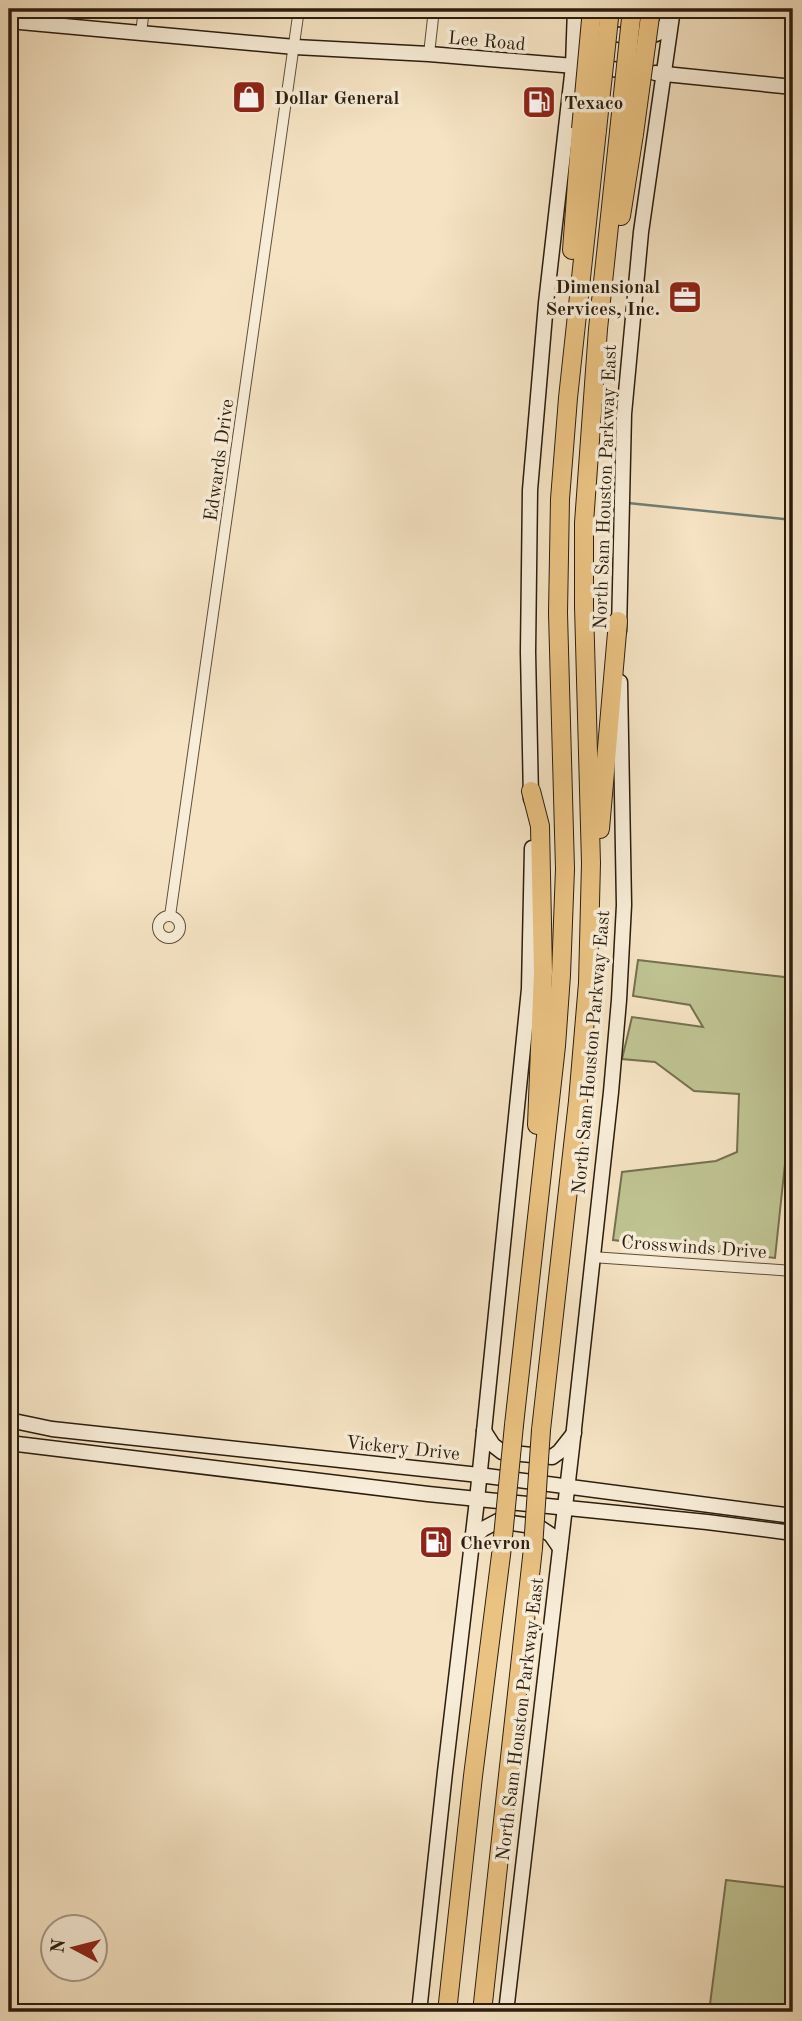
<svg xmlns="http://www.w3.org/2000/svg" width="802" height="2021" font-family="'Old Standard TT',serif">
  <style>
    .green { fill: #bfc392; stroke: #757050; stroke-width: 2 }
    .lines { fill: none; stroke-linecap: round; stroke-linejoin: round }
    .stream { stroke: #6f7d75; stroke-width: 2.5 }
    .street-casing { stroke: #5e4e3c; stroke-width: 12 }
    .secondary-casing { stroke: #2b1d0f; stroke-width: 17 }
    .highway-casing { stroke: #2b1d0f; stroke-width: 20 }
    .street { stroke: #f8edd8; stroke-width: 10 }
    .secondary { stroke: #f8edd8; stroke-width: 14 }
    .highway { stroke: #eac282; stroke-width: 18 }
    .highway-bridge-casing { stroke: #2b1d0f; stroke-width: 20; stroke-linecap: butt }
    .highway-bridge { stroke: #eac282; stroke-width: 18 }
    .labels { text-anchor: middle; stroke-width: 7; stroke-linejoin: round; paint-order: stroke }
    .street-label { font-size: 19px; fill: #2b1d0f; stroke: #f8edd8 }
    .poi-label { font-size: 19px; font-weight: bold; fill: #2b1d0f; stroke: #f8edd8; text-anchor: start }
  </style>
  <rect width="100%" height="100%" fill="#f5e3c3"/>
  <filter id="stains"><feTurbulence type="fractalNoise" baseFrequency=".00286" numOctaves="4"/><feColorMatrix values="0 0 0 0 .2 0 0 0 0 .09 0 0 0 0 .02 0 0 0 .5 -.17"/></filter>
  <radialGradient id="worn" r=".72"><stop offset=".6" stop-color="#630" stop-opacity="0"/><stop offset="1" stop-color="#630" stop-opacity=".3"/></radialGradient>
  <!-- green -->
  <g class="green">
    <polygon points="638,960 793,978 793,1088 775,1258 613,1240 622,1172 716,1161 737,1152 739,1094 694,1091 655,1062 622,1059 632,1017 703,1027 690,1005 633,996"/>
    <polygon points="726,1880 793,1888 793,2012 709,2012"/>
  </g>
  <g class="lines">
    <!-- stream -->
    <polyline class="stream" points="628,503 793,520"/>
    <!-- street casing -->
    <g class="street-casing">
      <g id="street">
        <polyline points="141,33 144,9"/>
        <polyline points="429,54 434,9"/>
        <circle cx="169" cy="927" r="11"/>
        <polyline points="170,916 299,9"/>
        <polyline points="592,1257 793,1271"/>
      </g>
    </g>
    <!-- secondary casing -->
    <g class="secondary-casing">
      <g id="secondary">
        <polyline points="9,21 295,47 429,54 635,71"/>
        <path d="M597,31C612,34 647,41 660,32C665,29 666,23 668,18"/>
        <polyline points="655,73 793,87"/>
        <polyline points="619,631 624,414 641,232 673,9"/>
        <polyline points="531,799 528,652 530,490 546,303 573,66 575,9"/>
        <polyline points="9,1420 52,1429 479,1475 793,1516"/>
        <polyline points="484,1431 493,1445 502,1452 552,1457 559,1452 574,1433"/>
        <polyline points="9,1443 428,1494 707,1522 793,1533"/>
        <polyline points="472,1540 483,1529 498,1521 539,1527 551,1535 560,1548"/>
        <polyline points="419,2012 445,1772 477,1500 529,989 532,848"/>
        <polyline points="506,2012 572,1447 611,1092 619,1000 624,905 620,682"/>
      </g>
    </g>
    <!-- highway casing -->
    <g class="highway-casing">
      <g id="highway">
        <polyline points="621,216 634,134"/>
        <polyline points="572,250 581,129"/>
        <polyline points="531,791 540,826 543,972 537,1125"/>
        <polyline points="600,829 618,621"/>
        <polyline points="514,1425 556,1046 561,975 565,869 558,613 560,499 568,398 597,130"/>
        <polyline points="541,1430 578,1101 588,983 591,863 584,606 584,523 598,329 619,132"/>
        <polyline points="447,2012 473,1776 502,1547"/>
        <polyline points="482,2012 533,1548"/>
      </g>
    </g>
    <!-- street -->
    <use href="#street" class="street"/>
    <!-- secondary -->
    <use href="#secondary" class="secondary"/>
    <!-- highway -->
    <use href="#highway" class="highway"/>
    <!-- highway-bridge casing -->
    <g class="highway-bridge-casing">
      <g id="highway-bridge">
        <polyline points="581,129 592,9"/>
        <polyline points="597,130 610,9"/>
        <polyline points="619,132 632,9"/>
        <polyline points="634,134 651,9"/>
        <polyline points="502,1547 514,1425"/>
        <polyline points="533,1548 541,1430"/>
      </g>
    </g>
    <!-- highway-bridge -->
    <use href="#highway-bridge" class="highway-bridge"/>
  </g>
  <!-- icons -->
  <defs>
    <g id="shop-square" transform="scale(1.75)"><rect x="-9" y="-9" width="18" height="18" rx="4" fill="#8f2418" stroke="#f8edd8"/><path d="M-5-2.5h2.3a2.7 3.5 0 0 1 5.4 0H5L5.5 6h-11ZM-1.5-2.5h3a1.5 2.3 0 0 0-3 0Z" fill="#fff"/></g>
    <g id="fuel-square" transform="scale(1.75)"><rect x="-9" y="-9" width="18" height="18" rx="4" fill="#8f2418" stroke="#f8edd8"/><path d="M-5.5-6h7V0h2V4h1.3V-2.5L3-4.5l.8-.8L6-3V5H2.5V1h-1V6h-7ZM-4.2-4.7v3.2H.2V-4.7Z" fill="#fff"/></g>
    <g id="office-square" transform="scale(1.75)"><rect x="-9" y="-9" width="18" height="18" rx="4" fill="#8f2418" stroke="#f8edd8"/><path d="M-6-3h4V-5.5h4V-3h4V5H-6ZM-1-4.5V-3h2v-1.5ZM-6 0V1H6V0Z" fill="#fff"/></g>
  </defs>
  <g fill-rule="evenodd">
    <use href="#shop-square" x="249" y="97"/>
    <use href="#fuel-square" x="539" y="102"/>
    <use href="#office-square" x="685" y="297"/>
    <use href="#fuel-square" x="436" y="1542"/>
  </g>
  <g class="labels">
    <!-- street labels -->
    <g class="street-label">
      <text transform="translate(487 40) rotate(5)" y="7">Lee Road</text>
      <text transform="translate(218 460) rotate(-82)" y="7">Edwards Drive</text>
      <text transform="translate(604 487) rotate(-88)" y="7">North Sam Houston Parkway East</text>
      <text transform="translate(590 1052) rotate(-85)" y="7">North Sam Houston Parkway East</text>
      <text transform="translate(694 1246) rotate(4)" y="7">Crosswinds Drive</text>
      <text transform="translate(403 1447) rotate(6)" y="7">Vickery Drive</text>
      <text transform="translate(519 1719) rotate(-83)" y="7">North Sam Houston Parkway East</text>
    </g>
    <!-- poi labels -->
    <g class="poi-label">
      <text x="274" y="104">Dollar General</text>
      <text x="564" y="109">Texaco</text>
      <text x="660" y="293" text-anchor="end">Dimensional<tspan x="660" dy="22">Services, Inc.</tspan></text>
      <text x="460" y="1549">Chevron</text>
    </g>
  </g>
  <!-- margin -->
  <rect width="802" height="2021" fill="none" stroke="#f5e3c3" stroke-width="35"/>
  <rect x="10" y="10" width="781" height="2000" fill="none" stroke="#2b1d0f" stroke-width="3.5"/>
  <rect x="18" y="18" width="767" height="1986" fill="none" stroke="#2b1d0f" stroke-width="2"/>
  <!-- north arrow -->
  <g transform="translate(74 1948) rotate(277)"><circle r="33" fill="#f8edd8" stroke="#a69a88" stroke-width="2"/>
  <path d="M0-5L12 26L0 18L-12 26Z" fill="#8f2418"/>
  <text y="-10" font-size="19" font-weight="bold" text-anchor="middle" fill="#2b1d0f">N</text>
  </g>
  <rect width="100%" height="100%" filter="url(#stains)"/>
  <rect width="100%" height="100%" fill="url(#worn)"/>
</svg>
